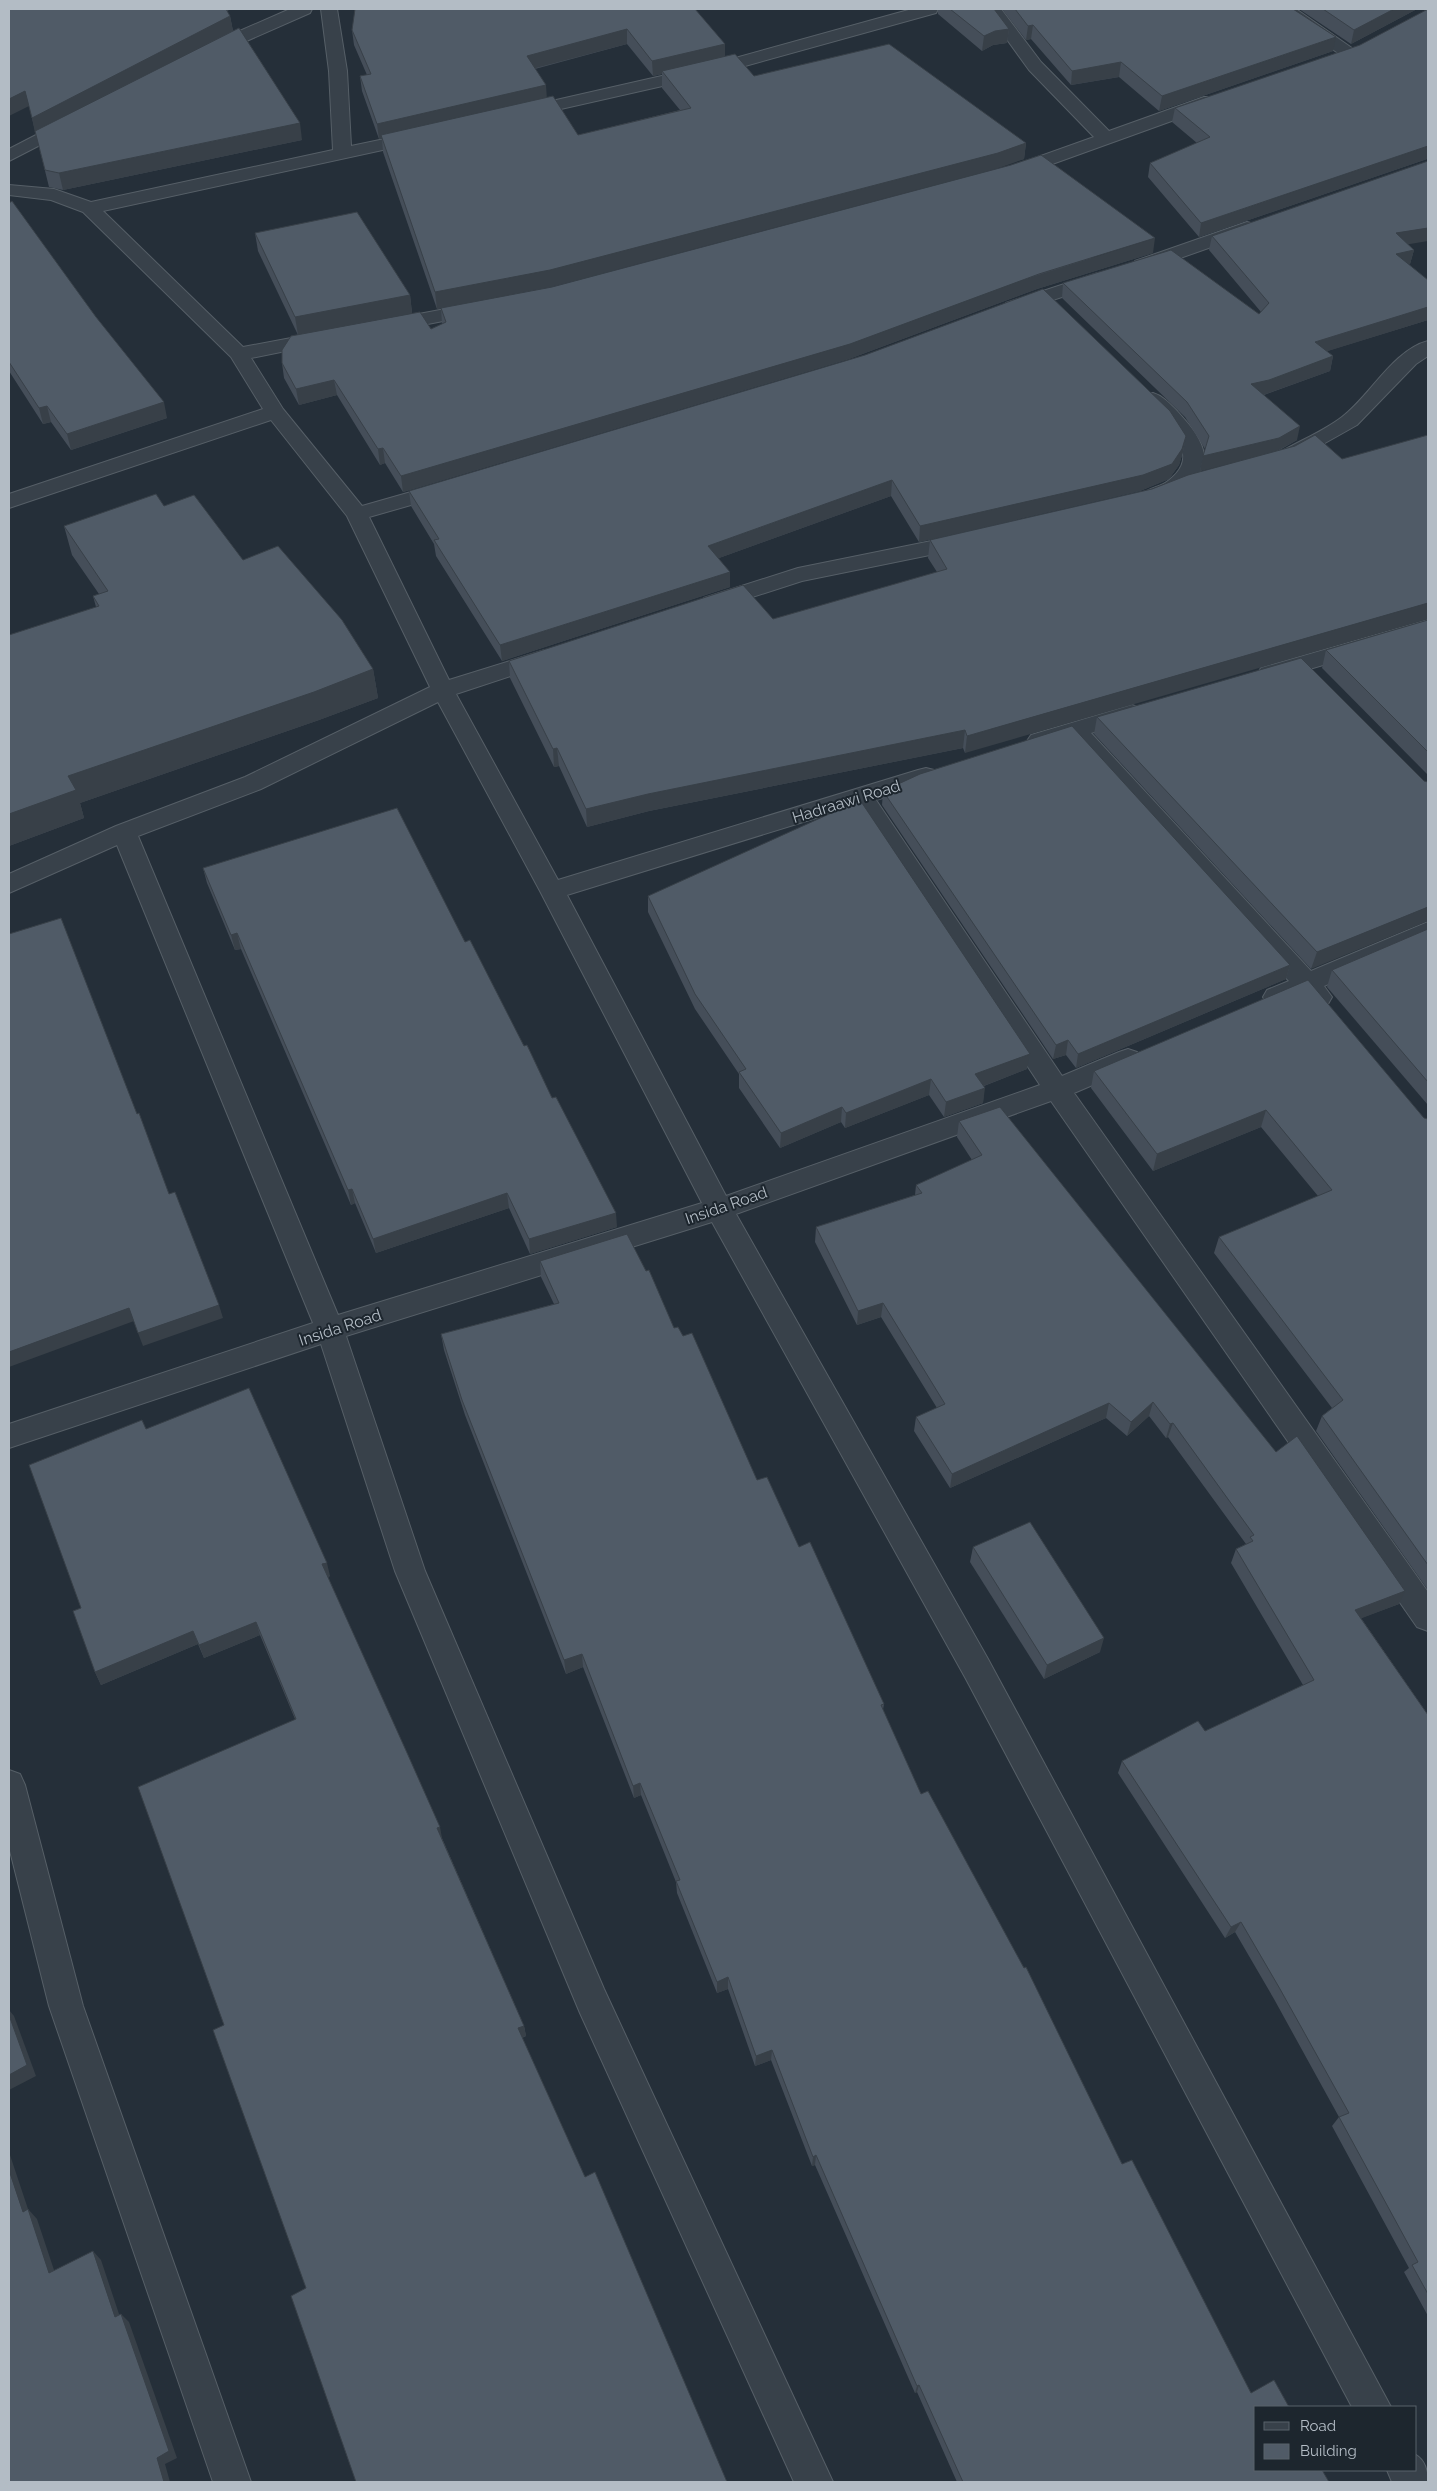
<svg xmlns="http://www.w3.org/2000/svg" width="1437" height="2491" font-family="Raleway,sans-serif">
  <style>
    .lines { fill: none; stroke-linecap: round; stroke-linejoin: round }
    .minor-casing { stroke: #565f67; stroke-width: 2 }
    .minor { fill: #38414a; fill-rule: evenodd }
    .wall { fill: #454e59; fill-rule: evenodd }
    .shaded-wall { fill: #384048 }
    .building { fill: #505b67; stroke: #384048 }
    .labels { text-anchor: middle; stroke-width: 4; stroke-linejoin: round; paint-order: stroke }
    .street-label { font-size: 16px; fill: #b3bcc5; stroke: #1d262e }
  </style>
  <rect width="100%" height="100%" fill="#252f39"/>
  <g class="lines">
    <!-- minor casing -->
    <g class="minor-casing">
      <g id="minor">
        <polygon points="290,9 312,9 310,13 215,55 203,55 200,51 203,47"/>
        <path d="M321,9H337L347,71L351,146L418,132L424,133L427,137L424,141L103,211L243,347L323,332L330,334L333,338L330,342L251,358L283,409L362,506L446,482L453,483L457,488L453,493L369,517L449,680L545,650L553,652L556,657L553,662L456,694L558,880L918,770L926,768L934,770L938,776L934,782L876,800L1062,1076L1119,1052L1128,1049L1137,1052L1141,1059L1137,1066L1074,1093L1428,1592V1631L1417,1627L1051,1101L736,1214L988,1659L1391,2407H1352L966,1679L712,1222L346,1336L425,1571L604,1989L833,2482H794L580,2013L395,1571L321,1344L9,1448V1424L313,1323L117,845L9,893V874L116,826L245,777L430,687L347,516L271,420L9,508V494L263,409L231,357L83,212L51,200L9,195V185L54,189L91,202L333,150L329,71ZM438,702L540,891L702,1203L338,1315L138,836L261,789ZM855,806L1040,1085L726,1196L567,895Z"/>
        <polygon points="912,9 938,9 936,13 720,73 521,118 515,117 512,113 515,109 521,108 710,65"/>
        <polygon points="985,9 1001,9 1041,62 1109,131 1204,97 1216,97 1219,101 1216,105 1019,176 1007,176 1004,172 1007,168 1094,137 1029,70"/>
        <polygon points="1277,9 1296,9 1359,53 1356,57 1344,57 1279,13"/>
        <polygon points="71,117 77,118 80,122 77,126 9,161 9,149"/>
        <polygon points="1247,222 1254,224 1256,228 1254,232 1149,269 1135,269 1132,265 1135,261"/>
        <polygon points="1098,273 1105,275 1108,279 1105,283 1013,313 1006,311 1003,307 1006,303"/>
        <polygon points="477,303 484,305 487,309 484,313 387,332 380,330 377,326 380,322 387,320"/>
        <path d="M1428,341V356L1416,364L1357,425L1293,461L1286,463L1279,461L1276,457L1279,453C1299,441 1324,431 1342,417C1370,396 1393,350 1428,341Z"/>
        <path d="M1153,393C1163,396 1170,404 1177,411C1187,422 1199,435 1203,450C1210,478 1170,507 1145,501L1141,496C1147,487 1160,488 1168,481C1208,452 1159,422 1143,399L1146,395Z"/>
        <polygon points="966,534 974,536 977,541 974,546 802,581 712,610 704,608 701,603 704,598 798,568"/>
        <polygon points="1428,620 1428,634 1269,681 1261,678 1258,673 1261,668"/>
        <path d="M1132,705L1140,708L1143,713L1140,718L1091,733L1311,971L1428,922V941L1324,986L1332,997L1328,1004C1316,1007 1311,1005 1303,996L1276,1006L1267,1004L1263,997L1267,990L1289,981L1070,740L1039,749L1031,747L1027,741L1031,735Z"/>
        <polygon points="9,1770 20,1774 25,1785 83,2006 251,2482 213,2482 49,2006 9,1847"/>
        <path d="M1416,2455C1425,2460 1428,2472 1428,2482H1392L1387,2470H1416Z"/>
      </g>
    </g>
    <!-- minor -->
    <use href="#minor" class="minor"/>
  </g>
  <!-- wall -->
  <g class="wall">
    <polygon points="9,9 231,9 227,11 230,16 233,31 302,140 63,190 49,187 29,106"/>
    <path d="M695,9L725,44V56L754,76L1026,143L1024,159L551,287L437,309L383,152L382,138L379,139L362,91L360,76L367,75L354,45L352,30ZM627,44L653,76L662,74V88L680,110L578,135L546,98L535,69Z"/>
    <polygon points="938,9 994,9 1009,29 1007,43 993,45 982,51 938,14"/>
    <polygon points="1002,9 1293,9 1333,51 1159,111 1119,77 1071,85 1031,39 1026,40"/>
    <polygon points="1299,9 1417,9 1351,44"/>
    <polygon points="1428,9 1428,160 1427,159 1199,237 1148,177 1150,163 1197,143 1172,122 1175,108 1360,45"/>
    <polygon points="9,203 167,418 71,450 51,422 43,424 9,371"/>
    <polygon points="255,233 410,295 412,313 298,335 258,251"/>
    <polygon points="1212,236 1408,245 1414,250 1410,264 1409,264 1428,320 1327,351 1333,356 1330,371 1264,395 1297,440 1278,451 965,753 963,748 649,811 587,827 559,766 554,767 510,678 509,661 773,619 937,572 928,558 930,540 1152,489 1242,460 1200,471 1205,449 1185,417 1062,298 1063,283 1259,314 1261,312 1209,250"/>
    <polygon points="1153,253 1037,289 849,359 403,492 385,463 380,465 337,395 299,405 284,378 282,363 431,329 442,324 441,308"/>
    <polygon points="1186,436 1183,452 1179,465 1169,479 1140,491 919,542 891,496 719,558 730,587 502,661 436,556 434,544 411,506 409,491"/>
    <polygon points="164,506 243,560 373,669 378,698 319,720 80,803 84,818 9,846 96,607 93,596 99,594 72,555 64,526"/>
    <polygon points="1428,620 1428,775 1322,668 1326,650"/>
    <polygon points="1097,717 1424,781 1311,969 1094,734"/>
    <polygon points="883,791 1290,965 1286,979 1076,1068 1066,1055 1053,1059 882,805"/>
    <polygon points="203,868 465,942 552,1098 617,1227 530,1254 509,1208 376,1253 355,1203 351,1205 241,949 235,950 207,883"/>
    <polygon points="648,896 1027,1069 984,1086 983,1103 944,1117 929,1095 845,1128 841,1122 780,1148 739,1088 739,1074 695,1009 648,912"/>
    <polygon points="1428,929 1428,1105 1327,987 1332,970"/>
    <polygon points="1094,1071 1428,1119 1428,1590 1316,1431 1322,1416 1332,1408 1214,1253 1219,1237 1318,1196 1261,1127 1153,1171 1091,1088"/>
    <polygon points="959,1121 1276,1452 1399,1604 1361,1618 1428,1715 1428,2316 1404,2272 1409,2268 1332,2126 1339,2117 1274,1999 1235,1932 1225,1938 1118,1773 1122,1761 1205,1731 1303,1685 1231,1563 1236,1549 1246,1544 1168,1437 1166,1438 1149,1416 1127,1436 1106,1418 950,1488 914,1431 916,1417 937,1408 881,1317 857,1325 815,1242 816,1227 915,1195 916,1185 972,1160 957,1137"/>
    <polygon points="540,1261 674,1328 757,1480 799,1547 884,1704 883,1710 921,1794 1122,2164 1251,2393 1329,2482 957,2482 917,2392 915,2393 815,2165 812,2166 771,2060 755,2066 728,1989 717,1993 677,1893 676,1882 641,1795 634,1798 583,1667 566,1674 465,1415 444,1350 441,1334 554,1304 541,1277"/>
    <polygon points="146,1429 330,1576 328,1577 524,2026 526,2036 522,2038 585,2177 727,2482 306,2288 224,2025 295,1719 260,1635 204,1658 198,1644 101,1685 95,1672 81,1608"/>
    <polygon points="973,1547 1100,1652 1044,1679 970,1562"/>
  </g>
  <!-- shaded-wall -->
  <g class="shaded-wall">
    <polygon points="1394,9 1417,9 1351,44 1354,30"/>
    <polygon points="230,16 233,31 35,133 32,118"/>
    <polygon points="1033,25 1031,39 1026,40 1028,26"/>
    <polygon points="627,29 627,44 528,70 527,56"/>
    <polygon points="1009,29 1007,43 993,45 982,51 984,36 995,31"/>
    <polygon points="1336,37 1333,51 1159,111 1162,96"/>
    <polygon points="725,44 725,59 662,71 662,74 653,76 652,61"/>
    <polygon points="1121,62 1119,77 1071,85 1072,71"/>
    <polygon points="546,85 547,100 381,135 382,138 379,139 377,124"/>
    <polygon points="25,91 29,106 9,116 9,99"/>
    <polygon points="300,123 302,140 63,190 59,173"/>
    <polygon points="1026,143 1024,159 996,169 551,287 437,309 435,292"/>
    <polygon points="1428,146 1428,156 1427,159 1199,237 1201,223"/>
    <polygon points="1428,228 1428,241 1392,247 1396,233"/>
    <polygon points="1155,238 1153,253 1037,289 849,359 403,492 401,476"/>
    <polygon points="1414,250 1410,264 1392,268 1396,254"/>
    <polygon points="410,295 412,313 298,335 295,317"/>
    <polygon points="1428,307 1428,320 1312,356 1315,342"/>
    <polygon points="1333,356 1330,371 1266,394 1248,398 1251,384"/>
    <polygon points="334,380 337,395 299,405 296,389"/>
    <polygon points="164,402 167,418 71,450 67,434"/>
    <polygon points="47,406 51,422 43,424 39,408"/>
    <polygon points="1300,426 1297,440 1275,452 1200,471 1203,456"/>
    <polygon points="1186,436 1183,452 1179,465 1169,479 1140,491 919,542 920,526"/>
    <polygon points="383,448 385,463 380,465 378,449"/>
    <polygon points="892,480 891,496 708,562 708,546"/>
    <polygon points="730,572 730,587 502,661 500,645"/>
    <polygon points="1428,603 1428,619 965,753 967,736"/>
    <polygon points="373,669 378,698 319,720 80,803 84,818 9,846 9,814 68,776"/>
    <polygon points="965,730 963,748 649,811 587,827 586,809 648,794"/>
    <polygon points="557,748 559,766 554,767 553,749"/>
    <polygon points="1428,907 1428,921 1311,969 1317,952"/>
    <polygon points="237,933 241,949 235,950 231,935"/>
    <polygon points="1290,965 1286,979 1076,1068 1078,1054"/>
    <polygon points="1068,1040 1066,1055 1053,1059 1056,1045"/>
    <polygon points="1030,1054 1027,1069 973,1090 975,1074"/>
    <polygon points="931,1079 929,1095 845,1128 846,1113"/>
    <polygon points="985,1088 983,1103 944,1117 946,1102"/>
    <polygon points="842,1107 841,1122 780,1148 781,1133"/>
    <polygon points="1266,1110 1261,1127 1153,1171 1157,1154"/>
    <polygon points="352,1189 355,1203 351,1205 348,1190"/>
    <polygon points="507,1193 509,1208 376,1253 373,1239"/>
    <polygon points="616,1213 617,1227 530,1254 529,1239"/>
    <polygon points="883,1303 881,1317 857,1325 858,1311"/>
    <polygon points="219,1305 223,1318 143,1346 138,1333"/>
    <polygon points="129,1308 134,1321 9,1367 9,1352"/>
    <polygon points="1153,1402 1149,1416 1127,1436 1131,1422"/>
    <polygon points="1109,1403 1106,1418 950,1488 952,1474"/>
    <polygon points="1173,1423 1168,1437 1166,1438 1170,1424"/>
    <polygon points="327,1563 330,1576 326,1578 322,1564"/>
    <polygon points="1405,1591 1399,1604 1349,1623 1355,1610"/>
    <polygon points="256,1622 260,1635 204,1658 199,1645"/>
    <polygon points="193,1631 198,1644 101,1685 95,1672"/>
    <polygon points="1104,1638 1100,1652 1044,1679 1047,1665"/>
    <polygon points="582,1654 583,1667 566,1674 564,1660"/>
    <polygon points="640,1783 641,1795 634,1798 633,1786"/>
    <polygon points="440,1827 442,1838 440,1839 437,1828"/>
    <polygon points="1241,1922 1235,1932 1225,1938 1231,1927"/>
    <polygon points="728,1977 728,1989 717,1993 717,1982"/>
    <polygon points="9,2010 14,2016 36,2076 9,2090"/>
    <polygon points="524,2026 526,2036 520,2038 518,2028"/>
    <polygon points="772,2050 771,2060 755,2066 756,2056"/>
    <polygon points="9,2152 32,2221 23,2212 9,2170"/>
    <polygon points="816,2155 815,2165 812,2166 813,2157"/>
    <polygon points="28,2209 37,2219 58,2282 49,2273"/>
    <polygon points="93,2251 101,2260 123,2326 115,2317"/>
    <polygon points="121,2314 129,2322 177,2458 165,2464 170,2482 164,2482 157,2458"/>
    <polygon points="919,2385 917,2392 915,2393 917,2386"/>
  </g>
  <!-- building -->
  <g class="building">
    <polygon points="9,9 226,9 230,16 32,118 25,91 9,99"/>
    <polygon points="355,9 695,9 725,44 652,61 627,29 527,56 546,85 377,124 360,76 371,74 352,30"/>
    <polygon points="950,9 994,9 1009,29 995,31 984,36"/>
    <polygon points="1015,9 1293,9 1336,37 1162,96 1121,62 1072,71 1033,25 1028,26"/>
    <polygon points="1323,9 1394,9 1354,30"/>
    <polygon points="1428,9 1428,146 1201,223 1150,163 1210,137 1175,108 1360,45"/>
    <polygon points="239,28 300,123 59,173 45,170 35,131"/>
    <polygon points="889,44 1026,143 998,153 550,270 435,292 381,135 553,96 578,135 691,108 662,71 735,54 754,76"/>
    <polygon points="1041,155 1155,238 1039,274 850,344 401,476 383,448 378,449 334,380 296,389 282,363 282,350 291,336 420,312 431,329 446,322 441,308 552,287 1011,165"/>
    <polygon points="1428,161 1428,228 1396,233 1414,250 1396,254 1428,280 1428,307 1315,342 1333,356 1269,380 1251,384 1300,426 1279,438 1203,456 1209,436 1187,402 1063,283 1171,250 1259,314 1269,303 1212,236"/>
    <polygon points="12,201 96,317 164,402 67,434 47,406 39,408 9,362 9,203"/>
    <polygon points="357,212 410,295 295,317 255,233"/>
    <polygon points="1043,289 1170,411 1186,436 1182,449 1172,464 1143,475 920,526 892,480 708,546 730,572 500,645 434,540 439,539 409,491 865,355"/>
    <polygon points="1315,435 1342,459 1428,435 1428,603 967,736 965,730 648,794 586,809 557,748 553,749 509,661 743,585 773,619 947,569 930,540 1152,489 1188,475 1295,446"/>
    <polygon points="156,494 164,506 194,495 243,560 278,546 342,620 373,669 314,692 68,776 76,790 9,814 9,635 99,606 93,596 108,591 64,526"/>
    <polygon points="1428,620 1428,752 1326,650"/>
    <polygon points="1301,658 1424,781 1428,782 1428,907 1317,952 1097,717"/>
    <polygon points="1072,726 1290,965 1078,1054 1068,1040 1056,1045 883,791 920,774"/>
    <polygon points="860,800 1030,1054 975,1074 985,1088 946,1102 931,1079 846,1113 842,1107 781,1133 739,1072 746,1069 695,994 648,896"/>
    <polygon points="397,808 465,942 470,940 524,1046 527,1045 552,1098 556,1097 616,1213 529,1239 507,1193 373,1239 352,1189 348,1190 237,933 231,935 203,868"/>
    <polygon points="61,918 137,1114 139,1113 169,1194 175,1192 219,1305 138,1333 129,1308 9,1352 9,934"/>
    <polygon points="1428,929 1428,1082 1332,970"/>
    <polygon points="1308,980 1424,1118 1428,1119 1428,1565 1322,1416 1343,1400 1219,1237 1332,1190 1266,1110 1157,1154 1094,1071"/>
    <polygon points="1000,1107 1276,1452 1297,1436 1405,1591 1355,1610 1428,1715 1428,2294 1412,2265 1418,2262 1339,2117 1349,2113 1280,1989 1241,1922 1231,1927 1122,1761 1198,1721 1205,1731 1314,1680 1236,1549 1253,1541 1250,1537 1254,1535 1173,1423 1170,1424 1153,1402 1131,1422 1109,1403 952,1474 916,1417 945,1404 883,1303 858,1311 816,1227 922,1193 916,1185 982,1155 959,1121"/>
    <polygon points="627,1234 646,1271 649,1270 674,1328 678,1327 683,1336 692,1333 757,1480 767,1477 799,1547 810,1542 884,1704 881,1705 921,1794 928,1791 1024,1968 1026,1967 1122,2164 1132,2160 1251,2393 1274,2380 1289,2407 1256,2407 1256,2470 1322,2470 1329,2482 963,2482 919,2385 917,2386 816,2155 813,2157 772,2050 756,2056 728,1977 717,1982 676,1881 680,1880 640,1783 633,1786 582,1654 564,1660 462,1400 441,1334 559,1303 540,1261"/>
    <polygon points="249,1388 327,1563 322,1564 408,1755 440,1827 437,1828 524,2026 518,2028 585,2177 595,2172 727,2482 356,2482 291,2296 306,2288 213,2030 224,2025 138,1787 296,1719 256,1622 199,1645 193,1631 95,1672 73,1611 81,1608 29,1465 142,1420 146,1429"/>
    <polygon points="1030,1522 1104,1638 1047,1665 973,1547"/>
    <polygon points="9,2015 27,2065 9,2075"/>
    <polygon points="9,2170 23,2212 28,2209 49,2273 93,2251 115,2317 121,2314 169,2451 157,2458 164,2482 9,2482"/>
  </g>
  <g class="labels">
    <!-- street labels -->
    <g class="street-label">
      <text transform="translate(846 801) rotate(-17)" y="6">Hadraawi Road</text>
      <text transform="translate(726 1205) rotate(-19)" y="6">Insida Road</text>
      <text transform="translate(340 1327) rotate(-18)" y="6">Insida Road</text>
    </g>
  </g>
  <!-- border -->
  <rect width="1437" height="2491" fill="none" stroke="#b3bcc5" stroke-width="20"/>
  <!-- legend -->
  <rect x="1254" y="2406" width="162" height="65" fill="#1d262e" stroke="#59626a"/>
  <rect x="1264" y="2422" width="25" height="8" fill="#38414a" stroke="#59626a"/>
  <text x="1300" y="2431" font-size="15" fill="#b3bcc5">Road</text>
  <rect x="1264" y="2444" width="25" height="15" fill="#505b67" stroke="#59626a"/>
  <text x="1300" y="2456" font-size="15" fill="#b3bcc5">Building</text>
</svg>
